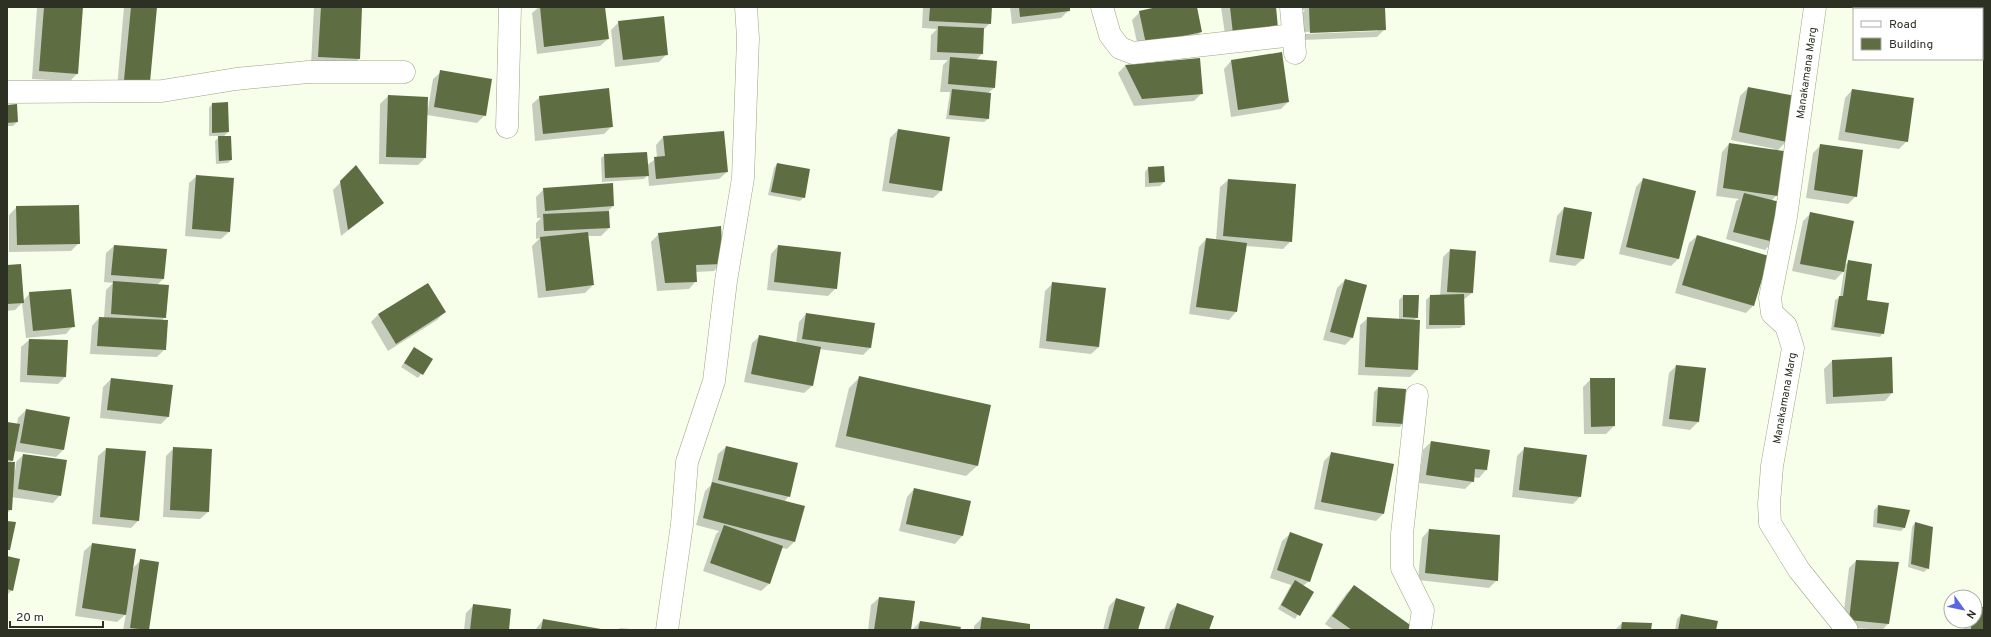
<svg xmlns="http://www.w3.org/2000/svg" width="1991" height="637" font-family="Overpass,sans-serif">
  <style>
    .shadow { fill: #0003; fill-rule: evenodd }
    .building { fill: #5f6e42 }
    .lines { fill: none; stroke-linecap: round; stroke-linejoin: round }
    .street-casing { stroke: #98a584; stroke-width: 23 }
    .street { stroke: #fff; stroke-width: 22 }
    .labels { text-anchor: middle; stroke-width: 4; stroke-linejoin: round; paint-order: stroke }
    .street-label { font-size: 11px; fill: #2c3123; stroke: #fff }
  </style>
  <rect width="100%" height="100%" fill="#f7ffea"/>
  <!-- shadow -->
  <g class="shadow">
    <polygon points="37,7 82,7 77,74 70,81 32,79"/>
    <polygon points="124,7 156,7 149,82 117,88"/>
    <polygon points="314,7 361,7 359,59 351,66 311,65"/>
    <polygon points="539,7 604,7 608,39 600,46 537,54 532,13"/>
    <polygon points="923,7 991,7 990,23 983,30 982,54 976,60 994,88 988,93 988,119 984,122 946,119 950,92 940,92 943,65 948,60 930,60 931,35 937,29 922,28"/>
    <polygon points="1010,7 1069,7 1069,10 1061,18 1012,24"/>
    <polygon points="1161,7 1196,7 1201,32 1194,39 1139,51 1132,20 1140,12"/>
    <polygon points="1221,7 1275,7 1226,41"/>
    <path d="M1300,7H1384L1385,29L1377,37L1303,40L1302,13L1305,10H1300ZM1378,29V31L1305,34V32Z"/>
    <polygon points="619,22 667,54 659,62 615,67 611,30"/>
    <polygon points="1199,59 1202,93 1194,101 1134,106 1118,73 1125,66"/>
    <polygon points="1231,61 1288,102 1281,109 1231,117 1224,69"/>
    <polygon points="441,72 485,115 477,123 427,115 425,158 418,165 379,164 380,104 388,96 427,98 428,109 433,79"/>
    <polygon points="1748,88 1786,142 1777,151 1777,195 1771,201 1773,242 1765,250 1726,239 1736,201 1739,199 1716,196 1722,152 1729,144 1774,150 1775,149 1731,140 1740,96"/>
    <polygon points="1852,90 1907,141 1899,149 1838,140 1845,98"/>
    <polygon points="540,97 612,126 604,134 535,141 532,104"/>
    <polygon points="212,104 228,132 223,137 231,160 228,163 216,164 215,141 220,136 209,136 209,108"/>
    <polygon points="7,106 17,122 13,126 7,126"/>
    <polygon points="898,130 941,191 933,198 882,191 890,138"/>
    <polygon points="663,137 727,172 719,179 649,186 648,175 644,179 602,182 601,158 605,155 647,165 657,158 656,145"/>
    <polygon points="1821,145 1856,196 1848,204 1806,198 1813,153"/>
    <polygon points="777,164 804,197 800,201 768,195 774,168"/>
    <polygon points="356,167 383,203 341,236 333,190"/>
    <polygon points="1148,168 1164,182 1160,186 1145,187 1145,172"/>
    <polygon points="197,176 229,232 221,239 185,236 189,183"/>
    <polygon points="1643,179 1678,259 1671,266 1619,254 1636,187"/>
    <polygon points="1228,180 1291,241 1283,249 1246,246 1236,312 1229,320 1189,314 1199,247 1206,239 1216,240 1220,187"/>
    <polygon points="544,189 613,206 608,211 609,228 601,236 587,236 593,285 585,293 538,298 532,246 540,238 536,239 536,223 541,218 537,218 536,197"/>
    <polygon points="17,207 79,243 71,251 9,252 9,215"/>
    <polygon points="1564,208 1583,259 1575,266 1549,262 1557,216"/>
    <polygon points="1810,214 1844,266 1849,261 1866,300 1883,333 1880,337 1831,330 1835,300 1840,297 1844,271 1835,280 1792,271 1803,221"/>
    <polygon points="659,234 722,263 714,271 696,272 696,281 689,289 657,291 651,242"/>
    <polygon points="1697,236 1753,306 1746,313 1675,293 1689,243"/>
    <polygon points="114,246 163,279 157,285 165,317 161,321 165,349 157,357 90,354 92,326 99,318 104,318 106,290 113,283 104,282 106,253"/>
    <polygon points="778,246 836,288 828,296 767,290 771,254"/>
    <polygon points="1450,250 1472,293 1463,300 1464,325 1460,328 1426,329 1426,300 1430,296 1440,296 1443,257"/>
    <polygon points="7,266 23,301 30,293 73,326 66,334 26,338 22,303 15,310 7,311"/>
    <polygon points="1345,280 1352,338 1345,345 1323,340 1337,288"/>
    <polygon points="1053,283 1099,347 1091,354 1039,348 1045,291"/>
    <polygon points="428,284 445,312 437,320 388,351 371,322 378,315"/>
    <polygon points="1403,296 1417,317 1414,320 1417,370 1410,377 1358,375 1360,325 1368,318 1399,319 1399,300"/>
    <polygon points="806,314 870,348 863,355 819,349 812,386 804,393 744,382 752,343 760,336 796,343 799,322"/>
    <polygon points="29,340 65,377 58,384 20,382 21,347"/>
    <polygon points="414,348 432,360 418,378 401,367"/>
    <polygon points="1891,358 1892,393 1885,401 1826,404 1824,369 1832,361"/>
    <polygon points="1676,366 1698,422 1690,430 1662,426 1669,373"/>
    <polygon points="860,377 977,466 966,476 835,447 849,388"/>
    <polygon points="111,379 169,416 161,424 100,418 103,387"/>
    <polygon points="1591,379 1614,426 1606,434 1584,434 1583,387"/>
    <polygon points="1378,388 1403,423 1400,427 1372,426 1374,392"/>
    <polygon points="26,410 63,450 56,457 14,451 12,461 10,463 15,471 16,462 23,455 60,495 53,503 11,497 11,510 7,513 7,423 17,424 18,418"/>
    <polygon points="1431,442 1486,470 1479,478 1473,477 1473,481 1465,489 1419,483 1423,450"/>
    <polygon points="726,447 789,496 784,502 794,542 787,549 781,548 769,584 761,591 703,571 716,534 719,531 696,525 705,491 711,485 718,454"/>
    <polygon points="174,448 208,512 200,519 163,517 166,456"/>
    <polygon points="1525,448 1580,497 1573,504 1512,497 1517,456"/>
    <polygon points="106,449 145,452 139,520 131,528 92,524 98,456"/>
    <polygon points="1331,454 1383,514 1376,521 1314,509 1324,461"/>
    <polygon points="914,489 970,502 962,536 955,544 899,531 907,497"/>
    <polygon points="1878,506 1905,527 1901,531 1873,527 1874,510"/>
    <polygon points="1915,523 1928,568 1924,572 1908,567 1912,527"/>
    <polygon points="1429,530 1497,580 1489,588 1418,580 1422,538"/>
    <polygon points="1290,534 1309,581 1303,586 1313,592 1295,619 1278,609 1291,585 1270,578 1282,541"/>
    <polygon points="92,544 135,550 132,569 140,561 158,563 148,630 123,630 126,614 117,622 75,616 84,551"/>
    <polygon points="7,557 12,590 7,595"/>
    <polygon points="1856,561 1888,624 1882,630 1842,627 1849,568"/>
    <polygon points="1354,586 1410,630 1334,630 1325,624 1346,594"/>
    <polygon points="879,598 910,630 868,630 871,605"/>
    <polygon points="1116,599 1137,630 1103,630 1109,606"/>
    <polygon points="1178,604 1208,630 1164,630 1170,612"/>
    <polygon points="474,605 508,630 464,630 466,613"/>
    <polygon points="1975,608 1984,608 1984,630 1964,630 1963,621 1975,621"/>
    <polygon points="1681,615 1715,630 1675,630 1677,619"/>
    <polygon points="982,618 1029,630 974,630 974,626"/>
    <polygon points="543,620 600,630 535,630"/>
    <polygon points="920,622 959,630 912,630"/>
    <polygon points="1622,623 1650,630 1615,630"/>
    <polygon points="620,628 641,630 618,630"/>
  </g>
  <!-- building -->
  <g class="building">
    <polygon points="44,7 83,7 78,74 39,71"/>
    <polygon points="131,7 157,7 150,82 124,80"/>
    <polygon points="321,7 362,7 360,59 318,57"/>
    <polygon points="540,7 605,7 609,39 544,47"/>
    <polygon points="930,7 992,7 991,24 929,21"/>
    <polygon points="1019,7 1070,7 1070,11 1020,17"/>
    <polygon points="1157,7 1197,7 1202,32 1146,44 1139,11"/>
    <polygon points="1230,7 1276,7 1278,28 1233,34"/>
    <polygon points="1309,7 1385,7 1386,30 1310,33"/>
    <polygon points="664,16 668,55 623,60 618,21"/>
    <polygon points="938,26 984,28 983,54 937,52"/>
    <polygon points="1282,52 1289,102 1238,110 1231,60"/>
    <polygon points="950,57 997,61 995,88 948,84"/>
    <polygon points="1200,58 1203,94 1142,99 1125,65"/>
    <polygon points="440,70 492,79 486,116 434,107"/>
    <polygon points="1748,87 1796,96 1787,142 1739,132"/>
    <polygon points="609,88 613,127 543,134 539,96"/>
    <polygon points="952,89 991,93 989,119 949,115"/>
    <polygon points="1852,89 1914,98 1908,142 1845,132"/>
    <polygon points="388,95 428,97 426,158 386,157"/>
    <polygon points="228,102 229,132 212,133 212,103"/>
    <polygon points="17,104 18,122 7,123 7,105"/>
    <polygon points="898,129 950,137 942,191 889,183"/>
    <polygon points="724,131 728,172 656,179 654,157 665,156 663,136"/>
    <polygon points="218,136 231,136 232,160 219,161"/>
    <polygon points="1729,143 1784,151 1778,196 1723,188"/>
    <polygon points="1820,144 1863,150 1857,197 1814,190"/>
    <polygon points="647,152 649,176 605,178 604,154"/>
    <polygon points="777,163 810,169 805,198 771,192"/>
    <polygon points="356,165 384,203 348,230 340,181"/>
    <polygon points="1164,166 1165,182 1149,183 1148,167"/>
    <polygon points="196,175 234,178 230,232 192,229"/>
    <polygon points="1643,178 1696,191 1679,259 1626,247"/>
    <polygon points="1228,179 1296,184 1292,242 1223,236"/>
    <polygon points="613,183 614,206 545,211 543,188"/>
    <polygon points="1744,193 1784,203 1774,242 1733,232"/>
    <polygon points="79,205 80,244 17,245 16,206"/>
    <polygon points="1564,207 1592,212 1584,259 1556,255"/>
    <polygon points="609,211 610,228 544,231 543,214"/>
    <polygon points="1810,212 1854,221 1844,272 1800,264"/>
    <polygon points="721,226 723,264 696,265 697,282 665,283 658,233"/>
    <polygon points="588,232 594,285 546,291 540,237"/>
    <polygon points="1697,235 1769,256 1754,306 1682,285"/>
    <polygon points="1206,238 1247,243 1237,312 1196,307"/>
    <polygon points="114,245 167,249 164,279 111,275"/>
    <polygon points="778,245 841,252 837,289 774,282"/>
    <polygon points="1450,249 1476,251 1473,293 1447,292"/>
    <polygon points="1848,260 1872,264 1867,300 1889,303 1884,334 1834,327 1839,296 1843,296"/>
    <polygon points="21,264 24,303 7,304 7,265"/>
    <polygon points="1345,279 1367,285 1353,338 1330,332"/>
    <polygon points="113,281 169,285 166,318 111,314"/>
    <polygon points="1052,282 1106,288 1099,347 1046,341"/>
    <polygon points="428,283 446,312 396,344 378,314"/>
    <polygon points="71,289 75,327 33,331 29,292"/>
    <polygon points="1464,294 1465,325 1429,325 1430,295"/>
    <polygon points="1403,295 1419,295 1418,318 1403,317"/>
    <polygon points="806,313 875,323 871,348 802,339"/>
    <polygon points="99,317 168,320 166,350 97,346"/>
    <polygon points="1367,317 1420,320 1418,370 1365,367"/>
    <polygon points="759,335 821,347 813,386 751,374"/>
    <polygon points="29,339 68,340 66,377 27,375"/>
    <polygon points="414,347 433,359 423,375 404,363"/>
    <polygon points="1892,357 1893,393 1833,397 1832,360"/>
    <polygon points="1676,365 1706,368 1699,422 1669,419"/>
    <polygon points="859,376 991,405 978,466 846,436"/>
    <polygon points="111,378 173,385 169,417 107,410"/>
    <polygon points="1590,378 1615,378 1615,426 1591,427"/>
    <polygon points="1378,387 1406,389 1404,424 1376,422"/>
    <polygon points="26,409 70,417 64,450 20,443"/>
    <polygon points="7,422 20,424 13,461 7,460"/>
    <polygon points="1431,441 1490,450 1487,470 1475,469 1474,482 1426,475"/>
    <polygon points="726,446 798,463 790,497 718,480"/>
    <polygon points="173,447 212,449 209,512 170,510"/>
    <polygon points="1524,447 1587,455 1581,497 1519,490"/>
    <polygon points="106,448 146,451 139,521 100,517"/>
    <polygon points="1331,452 1394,464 1384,514 1321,502"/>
    <polygon points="23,454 67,460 61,496 18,489"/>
    <polygon points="7,462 15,462 12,510 7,510"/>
    <polygon points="712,482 805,506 795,542 703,518"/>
    <polygon points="914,488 971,501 963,536 906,524"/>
    <polygon points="1878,505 1910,510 1905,528 1877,523"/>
    <polygon points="7,521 16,522 10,550 7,550"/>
    <polygon points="1915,522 1933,527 1929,569 1911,564"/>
    <polygon points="724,525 783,546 770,584 710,563"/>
    <polygon points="1429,529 1500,535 1498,581 1425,573"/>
    <polygon points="1290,532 1323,544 1310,582 1277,570"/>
    <polygon points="92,543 136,549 126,615 82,608"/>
    <polygon points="7,556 20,559 13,591 7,589"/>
    <polygon points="140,559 159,562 149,630 130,628"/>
    <polygon points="1856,560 1899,562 1889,624 1849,620"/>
    <polygon points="1295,580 1314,592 1300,616 1281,605"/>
    <polygon points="1354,585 1413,627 1412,630 1352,630 1332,616"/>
    <polygon points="879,597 915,601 911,630 874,630"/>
    <polygon points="1116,598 1145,607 1138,630 1108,630"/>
    <polygon points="1177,603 1214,616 1209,630 1169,630"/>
    <polygon points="473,604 511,609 509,630 470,630"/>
    <polygon points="1975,607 1984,607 1984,630 1971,630 1971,621 1975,621"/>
    <polygon points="1681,614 1718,621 1716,630 1678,630"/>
    <polygon points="982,617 1030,624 1030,630 980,630"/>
    <polygon points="543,619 601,629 601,630 541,630"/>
    <polygon points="920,621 961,627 960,630 918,630"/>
    <polygon points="1622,622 1652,623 1651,630 1621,630"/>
  </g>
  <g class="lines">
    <!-- street casing -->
    <g class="street-casing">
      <g id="street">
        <polyline points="1102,7 1110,35 1120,48 1133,53 1294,35"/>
        <polyline points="1291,7 1295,53"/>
        <polyline points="1815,7 1786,217 1770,298 1772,313 1786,326 1793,348 1772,466 1769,504 1770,523 1799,570 1847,630"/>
        <polyline points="7,92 162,91 236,79 308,72 404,72"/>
        <polyline points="507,127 510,7"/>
        <polyline points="1417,395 1402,534 1402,568 1423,610 1420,630"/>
        <polyline points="667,630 682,524 687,462 714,381 726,281 743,178 748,38 746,7"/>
      </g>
    </g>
    <!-- street -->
    <use href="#street" class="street"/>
  </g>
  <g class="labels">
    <!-- street labels -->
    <g class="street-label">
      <text transform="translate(1806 73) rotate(-82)" y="4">Manakamana Marg</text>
      <text transform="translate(1784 398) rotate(-80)" y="4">Manakamana Marg</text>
    </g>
  </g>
  <!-- border -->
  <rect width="1991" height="637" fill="none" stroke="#2c3123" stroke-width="16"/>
  <!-- legend -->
  <rect x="1853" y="8" width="130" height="52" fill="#ffffff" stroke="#abada7"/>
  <rect x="1861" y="21" width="20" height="6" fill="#ffffff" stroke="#abada7"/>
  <text x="1889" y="28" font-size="12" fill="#2c3123">Road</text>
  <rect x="1861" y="38" width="20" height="12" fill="#5f6e42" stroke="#abada7"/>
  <text x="1889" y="48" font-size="12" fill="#2c3123">Building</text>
  <!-- north arrow -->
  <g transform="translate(1963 609) rotate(123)"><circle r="19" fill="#ffffff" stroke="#abada7"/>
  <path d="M0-3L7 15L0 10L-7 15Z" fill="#5a67de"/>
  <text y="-6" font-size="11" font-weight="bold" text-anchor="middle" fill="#2c3123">N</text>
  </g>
  <!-- scale -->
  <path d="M10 621v6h93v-6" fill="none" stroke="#2c3123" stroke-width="2"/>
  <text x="16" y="621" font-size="12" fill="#2c3123" stroke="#ffffff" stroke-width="3" paint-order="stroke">20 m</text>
</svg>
